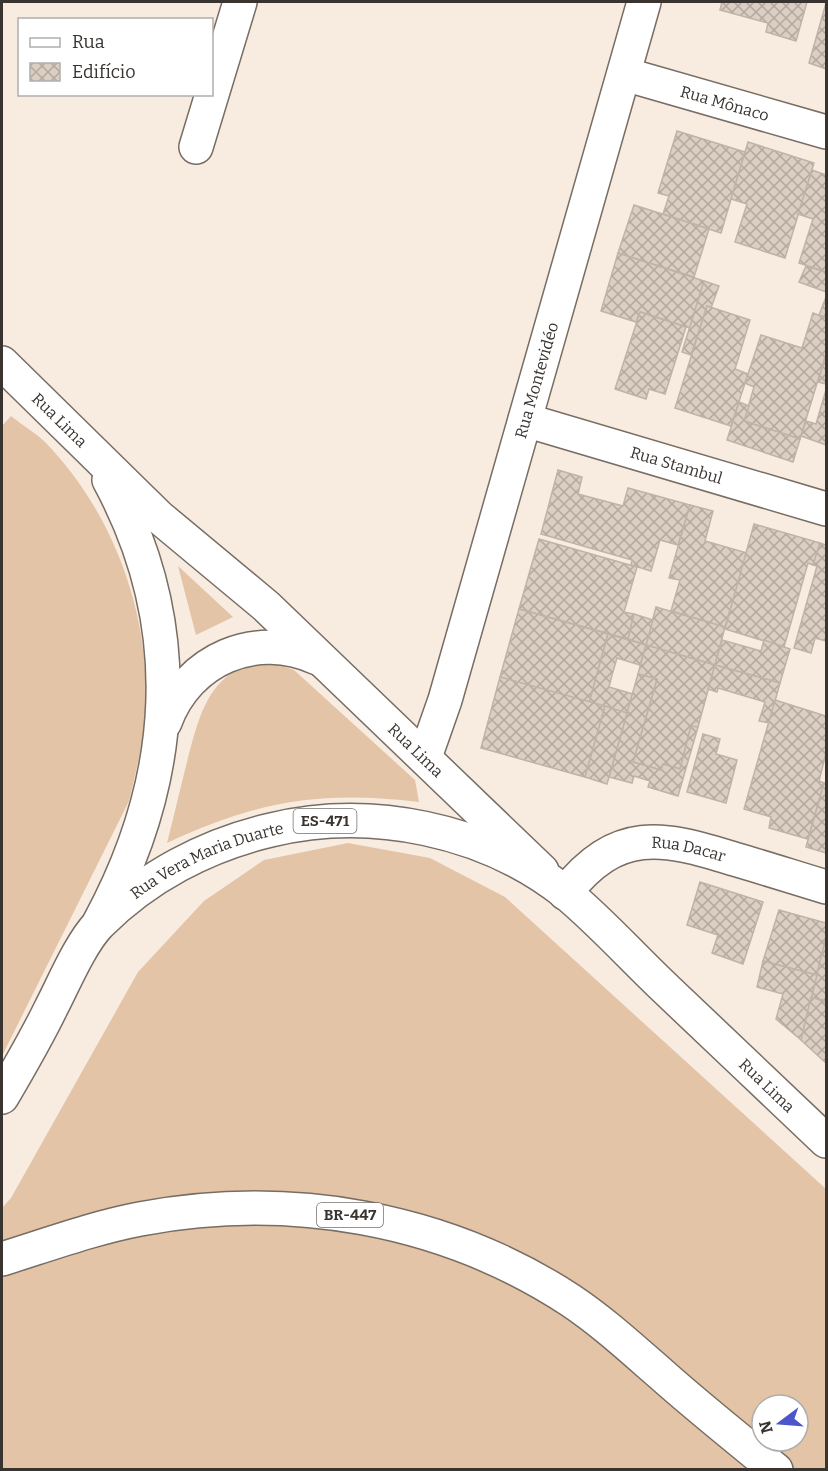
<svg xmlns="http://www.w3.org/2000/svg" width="828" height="1471" font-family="Bitter,serif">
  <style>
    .grass { fill: #e3c4a7; fill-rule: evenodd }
    .building { fill: url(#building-cross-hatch); stroke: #bfb2a7; stroke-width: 1.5 }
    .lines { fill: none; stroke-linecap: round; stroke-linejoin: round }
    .street-casing { stroke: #786d63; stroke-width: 36 }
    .secondary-casing { stroke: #786d63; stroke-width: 36 }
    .primary-casing { stroke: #786d63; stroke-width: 36 }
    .street { stroke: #fff; stroke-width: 33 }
    .secondary { stroke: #fff; stroke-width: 33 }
    .primary { stroke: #fff; stroke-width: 33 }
    .labels { text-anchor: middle; stroke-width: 4.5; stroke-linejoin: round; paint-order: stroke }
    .shield { fill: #fff; stroke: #74716e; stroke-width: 1.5 }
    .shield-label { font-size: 15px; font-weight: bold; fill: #393430 }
    .street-label { font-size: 16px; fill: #393430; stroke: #fff }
  </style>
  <defs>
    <pattern id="building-cross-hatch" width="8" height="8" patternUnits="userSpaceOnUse" patternTransform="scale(1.5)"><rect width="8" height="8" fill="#dbcec2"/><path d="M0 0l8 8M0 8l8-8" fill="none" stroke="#b3a89e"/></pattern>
  </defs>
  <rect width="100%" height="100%" fill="#f8ebe0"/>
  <!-- grass -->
  <g class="grass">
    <path d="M11,416C22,425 34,432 44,441C115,513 153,620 145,721C142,748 135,775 129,801L2,1056V426Z"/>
    <polygon points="178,566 233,617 196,635"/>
    <path d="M276,664L294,670L415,780L419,802C321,790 256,801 167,843C174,816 180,789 187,762C200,713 211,660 276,664Z"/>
    <path d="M348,843L430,858L505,897L826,1189V1469L2,1470V1208L11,1198L138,972L204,901L264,860ZM762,1405H798V1441H762Z"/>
  </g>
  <!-- building -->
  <g class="building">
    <polygon points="722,2 807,2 796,41 766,32 768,23 720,10"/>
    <polygon points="826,3 826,69 809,63"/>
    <polygon points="677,131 745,152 721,233 663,214 669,196 658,193"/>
    <polygon points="748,142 814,163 785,258 735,242 747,204 731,199"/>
    <polygon points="812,170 826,175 826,272 799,263 813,219 798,214"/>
    <polygon points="634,205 709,229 694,277 618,253"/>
    <polygon points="618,253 704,281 690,328 640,312 636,322 601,311"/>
    <polygon points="806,266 826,272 826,292 799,282"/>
    <polygon points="704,281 719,286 711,308 707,306 691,355 682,352"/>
    <polygon points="826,297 826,318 819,315"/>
    <polygon points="707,306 750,320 735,369 748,374 731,426 675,408"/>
    <polygon points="640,312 686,327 665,394 649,389 646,399 615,389"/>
    <polygon points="813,313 826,318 826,354 800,439 744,421 754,387 745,383 761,335 802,348"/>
    <polygon points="826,354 826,384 818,382"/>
    <polygon points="826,390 826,445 801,436 806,421 816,424"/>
    <polygon points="739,402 749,406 744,421 800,439 793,462 727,440"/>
    <polygon points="558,470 582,477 578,494 623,506 628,488 690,505 678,545 660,540 651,571 631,565 632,560 541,534"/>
    <polygon points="690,505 713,511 705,541 747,553 725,627 671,611 680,580 669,578"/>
    <polygon points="754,524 820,543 813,565 808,563 784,647 725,629"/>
    <polygon points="539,539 637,567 624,612 634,614 628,639 519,609"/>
    <polygon points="820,543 826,545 826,641 815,638 811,653 794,648 817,566 813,565"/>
    <polygon points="656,607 725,627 715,665 646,645"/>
    <polygon points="519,609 608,634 589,703 500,677"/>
    <polygon points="634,614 653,620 646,645 628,639"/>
    <polygon points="608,634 646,645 640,665 617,658 612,675 609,687 633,694 627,713 589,703"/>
    <polygon points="722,640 761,651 764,640 790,649 780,683 715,665"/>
    <polygon points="646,645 715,665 698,727 691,726 680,769 663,764 661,770 633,762 657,679 638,674"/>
    <polygon points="715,665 780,683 769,723 759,721 765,702 718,688 717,692 708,689"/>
    <polygon points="638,674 657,679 633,762 661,770 663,764 680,769 691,726 698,727 678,796 648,787 650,781 634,776 632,783 609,777"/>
    <polygon points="500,677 605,706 585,777 481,748"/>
    <polygon points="775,700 826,716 826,753 819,781 824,783 808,839 769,828 771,817 744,809"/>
    <polygon points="605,706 627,713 607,784 585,777"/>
    <polygon points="703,734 720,739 716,754 737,760 726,803 687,792"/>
    <polygon points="824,783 826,784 826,853 806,847"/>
    <polygon points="700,882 763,902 743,964 712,953 718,935 687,925"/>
    <polygon points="779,910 826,923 826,938 817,975 763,961"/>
    <polygon points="826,938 826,1001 811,997"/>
    <polygon points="763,961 817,975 801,1040 776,1019 783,994 757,987"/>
    <polygon points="811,997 826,1002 826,1063 801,1040"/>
  </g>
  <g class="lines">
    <!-- street casing -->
    <g class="street-casing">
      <g id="street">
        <path id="s1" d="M624,74L826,132"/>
        <polyline points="196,147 240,2"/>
        <path id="s2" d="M525,420L826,509"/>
        <path id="s3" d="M565,893C617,827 661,836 734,859C765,868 796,878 826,887"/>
      </g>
    </g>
    <!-- secondary casing -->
    <g class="secondary-casing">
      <g id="secondary">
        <path id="s4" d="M2,363L159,517L266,606L542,871"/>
        <path d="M165,722C188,659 256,630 317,658"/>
        <path id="s5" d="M425,757L445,700L644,2"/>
        <path d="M99,923C177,779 188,626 109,480"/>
      </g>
    </g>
    <!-- primary casing -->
    <g class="primary-casing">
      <g id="primary">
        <path id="s6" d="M2,1097C19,1068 36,1039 51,1008C64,983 80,944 99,924C146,877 206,845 271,830C370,806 485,829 566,893C601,922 633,958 667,990C720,1040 773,1091 826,1141"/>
        <path d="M2,1259C47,1245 93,1228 140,1219C288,1191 443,1217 570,1300C603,1322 631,1348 661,1374C698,1407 737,1438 776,1470"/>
      </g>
    </g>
    <!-- street -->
    <use href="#street" class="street"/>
    <!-- secondary -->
    <use href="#secondary" class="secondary"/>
    <!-- primary -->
    <use href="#primary" class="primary"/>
  </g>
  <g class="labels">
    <!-- shield labels -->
    <g class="shield">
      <rect x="293.5" y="809" width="63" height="24" rx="4.5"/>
      <rect x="317" y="1203" width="66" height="24" rx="4.5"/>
    </g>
    <g class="shield-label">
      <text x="325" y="826">ES-471</text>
      <text x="350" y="1220">BR-447</text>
    </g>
    <!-- street labels -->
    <g class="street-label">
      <text dy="6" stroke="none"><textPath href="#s1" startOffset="105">Rua Mônaco</textPath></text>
      <text dy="6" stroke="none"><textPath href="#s5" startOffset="393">Rua Montevidéo</textPath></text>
      <text dy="6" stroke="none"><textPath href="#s4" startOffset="81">Rua Lima</textPath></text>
      <text dy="6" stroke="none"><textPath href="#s2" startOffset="158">Rua Stambul</textPath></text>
      <text dy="6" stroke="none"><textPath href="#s4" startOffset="567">Rua Lima</textPath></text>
      <text dy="6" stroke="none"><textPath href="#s3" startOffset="142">Rua Dacar</textPath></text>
      <text dy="6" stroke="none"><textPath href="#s6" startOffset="326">Rua Vera Maria Duarte</textPath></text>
      <text dy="6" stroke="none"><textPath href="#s6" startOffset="987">Rua Lima</textPath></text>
    </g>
  </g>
  <!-- border -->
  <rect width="828" height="1471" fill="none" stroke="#393430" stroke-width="6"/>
  <!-- legend -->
  <rect x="18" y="18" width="195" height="78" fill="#ffffff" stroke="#b0aeac" stroke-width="1.5"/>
  <rect x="30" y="38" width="30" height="9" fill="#ffffff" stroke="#b0aeac" stroke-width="1.5"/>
  <text x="72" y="48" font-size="18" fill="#393430">Rua</text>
  <rect x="30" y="63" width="30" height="18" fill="url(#building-cross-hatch)" stroke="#b0aeac" stroke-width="1.5"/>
  <text x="72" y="78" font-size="18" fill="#393430">Edifício</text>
  <!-- north arrow -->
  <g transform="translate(780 1423) rotate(254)"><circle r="28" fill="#ffffff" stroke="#b0aeac" stroke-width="1.5"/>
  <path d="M0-4.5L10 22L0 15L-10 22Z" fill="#4d55cb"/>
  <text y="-9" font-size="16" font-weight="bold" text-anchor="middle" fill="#393430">N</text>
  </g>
</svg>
